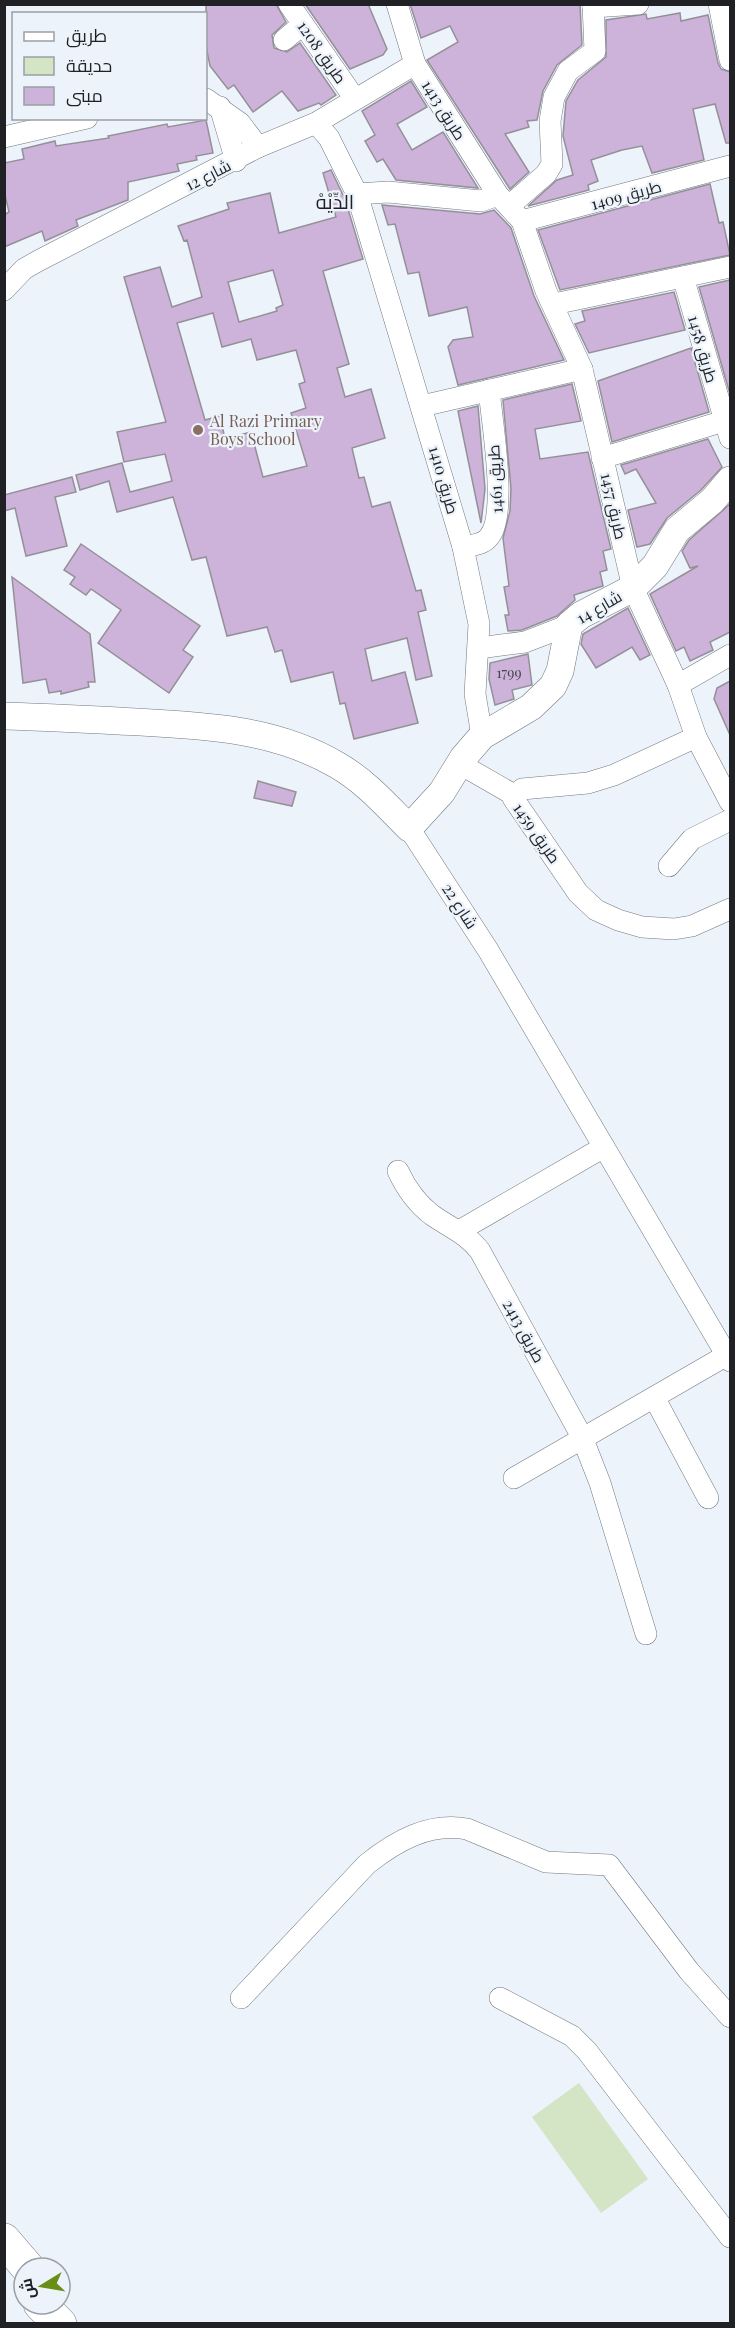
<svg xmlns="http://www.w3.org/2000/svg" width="735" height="2328" font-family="'Playfair Display',Cairo,serif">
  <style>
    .green { fill: #d4e5c5 }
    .building { fill: #cdb3d9; stroke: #959098; stroke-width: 1.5; fill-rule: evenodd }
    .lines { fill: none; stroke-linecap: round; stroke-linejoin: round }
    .minor-casing { stroke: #737981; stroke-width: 22 }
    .tertiary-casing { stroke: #737981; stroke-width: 28 }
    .motorway-casing { stroke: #737981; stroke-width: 34 }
    .minor { stroke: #fff; stroke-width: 21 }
    .tertiary { stroke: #fff; stroke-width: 27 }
    .motorway { stroke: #fff; stroke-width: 33 }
    .education-dot { fill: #8d6e63; stroke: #ecf3fb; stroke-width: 2 }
    .labels { text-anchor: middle; stroke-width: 4.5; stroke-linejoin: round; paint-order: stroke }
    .number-label { font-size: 14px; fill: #4a4651 }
    .street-label { font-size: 16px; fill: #1f2124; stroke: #ecf3fb }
    .education-label { font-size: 16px; fill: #785e54; stroke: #ecf3fb; text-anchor: start }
    .quarter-label { font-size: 20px; fill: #1f2124; stroke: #ecf3fb }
  </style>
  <rect width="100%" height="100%" fill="#ecf3fb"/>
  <!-- green -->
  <polygon class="green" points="579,2083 648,2179 601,2213 532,2117"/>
  <!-- building -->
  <g class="building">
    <polygon points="206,4 276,4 286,22 272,35 274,48 287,52 300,43 336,95 321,105 319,103 298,111 282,91 253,112 234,85 228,89 210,66 206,46"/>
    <polygon points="305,4 368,4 387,49 383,55 350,69"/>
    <polygon points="410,4 580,4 582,45 557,65 543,91 537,120 527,121 529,127 505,134 529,172 510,189 427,60 458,42 450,26 421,38"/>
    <polygon points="680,13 681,21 708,15 718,63 721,69 730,72 730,143 726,143 715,104 693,109 704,160 652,173 642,146 622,150 591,160 598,181 588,185 589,190 528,206 557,180 573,175 563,136 566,101 578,80 606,57 606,20 646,14 647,19"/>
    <polygon points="411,81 427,107 397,124 412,150 443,132 478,188 396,180 383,159 377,162 365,141 375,135 362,111"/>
    <polygon points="206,120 213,153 196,156 197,160 177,164 179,171 128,182 128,200 76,220 78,226 45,241 42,231 4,247 4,215 9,212 4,191 4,163 24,159 22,149 55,141 56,146 109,138 108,136 167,124 168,127"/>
    <path d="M331,170L345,199L363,259L323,271L349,364L337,368L345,397L371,389L385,438L352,448L359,478L364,477L372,507L390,502L416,591L421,590L426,610L418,612L432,676L416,680L407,638L365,649L372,681L405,672L418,723L354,739L345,703L340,704L333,672L291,682L282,650L275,652L267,627L227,636L206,557L192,560L173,497L117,512L109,481L80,490L76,475L122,463L130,492L172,481L165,454L124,462L117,432L166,422L124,277L160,267L172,307L202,297L187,240L184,241L178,226L229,209L227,203L270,193L279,233L336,217L323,173ZM273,270L283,305L276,308L277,311L239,322L228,282ZM213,313L222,347L251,339L257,360L296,350L305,382L299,384L306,408L291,413L307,466L263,477L251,432L225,439L220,416L205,420L177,323Z"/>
    <polygon points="710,184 719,223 723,222 730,255 560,290 538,230"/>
    <polygon points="382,205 480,214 494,210 511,228 534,296 564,360 458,385 448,347 453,340 473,337 467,307 429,316 419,272 408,274 395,224 388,225"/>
    <polygon points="730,280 730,394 699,287"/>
    <polygon points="674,292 685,330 589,353 575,324 585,321 582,311"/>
    <polygon points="691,348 709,412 612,442 598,381"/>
    <polygon points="572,384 581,421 535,429 540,459 588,452 611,549 603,551 607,570 600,572 603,586 574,595 575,600 557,616 522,630 508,631 505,615 509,615 504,587 509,586 503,538 510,511 511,489 503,400"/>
    <polygon points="478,406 485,489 481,523 458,411"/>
    <polygon points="708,439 722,467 701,490 667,518 650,544 637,547 628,510 656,503 636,469 625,474 621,465"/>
    <polygon points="72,477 76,492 55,497 67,546 26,556 15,508 4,511 4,495"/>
    <polygon points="730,504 730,632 710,642 713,650 690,661 684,647 676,651 650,594 698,566 690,568 682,551 689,540"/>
    <polygon points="81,544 200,626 183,650 193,657 169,693 98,643 121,610 91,589 86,595 70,584 75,577 64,570"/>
    <polygon points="12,577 90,634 95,682 88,682 89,687 61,694 61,691 49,693 46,679 23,683"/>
    <polygon points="628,608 650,655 640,660 632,647 596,668 581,644 583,634"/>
    <polygon points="528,654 532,685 512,690 514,699 495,705 489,679 490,663"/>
    <polygon points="730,681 730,735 714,699 717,688"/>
    <polygon points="258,781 296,792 292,806 254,798"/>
  </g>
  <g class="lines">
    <!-- minor casing -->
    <g class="minor-casing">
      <g id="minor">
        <polyline points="289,4 355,99"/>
        <polyline points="397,4 415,64 498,195 522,221 546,291 582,369 633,588 678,685 696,737 730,802"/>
        <polyline points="719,4 730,60"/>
        <polyline points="593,7 638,4"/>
        <polyline points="284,40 303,24"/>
        <polyline points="206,99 240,123 258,147"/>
        <polyline points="220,107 236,161"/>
        <polyline points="316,123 329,138 357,194 463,547 479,624 475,694 482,736"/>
        <polyline points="4,137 87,118"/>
        <polyline points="357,194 388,192 481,201 498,195"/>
        <polyline points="509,206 546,174 552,164 550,121 554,97 568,71 595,51 593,4"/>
        <polyline points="522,221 730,166"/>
        <polyline points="683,277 730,438"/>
        <polyline points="4,290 24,269 38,261 258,147 316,123 415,64"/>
        <polyline points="554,304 730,267"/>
        <polyline points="422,406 582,369"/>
        <polyline points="602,458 724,421"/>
        <path d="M463,547C472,545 483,545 489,537C508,515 492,422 489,390"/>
        <polyline points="479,648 525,642 569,625"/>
        <polyline points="678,685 730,655"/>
        <polyline points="696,737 614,775 588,783 522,789 513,798 578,893 596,910 618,920 642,927 674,929 692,926 730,909"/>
        <polyline points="460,764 514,795"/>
        <polyline points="409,828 488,950 730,1361"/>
        <polyline points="669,866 692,839 730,820"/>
        <path d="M398,1171C406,1188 416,1203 432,1215C449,1227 467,1234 480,1251L582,1437L600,1483L646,1634"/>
        <polyline points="459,1231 604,1147"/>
        <polyline points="655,1399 708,1498"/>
        <polyline points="514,1478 727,1355"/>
        <path d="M241,1998L367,1864C396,1841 429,1822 467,1829L546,1862L609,1865L689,1971L730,2017"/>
        <polyline points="500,1998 572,2036 587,2051 730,2237"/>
      </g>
    </g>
    <!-- tertiary casing -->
    <g class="tertiary-casing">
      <path id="tertiary" d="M4,716C43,717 81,719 119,721C193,725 271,726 337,765C365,781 386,805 409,828L442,792L463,758L482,736L531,707L553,686L560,671L569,625L581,615L633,588L655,566L677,530L712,501L730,480"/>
    </g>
    <!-- motorway casing -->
    <g class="motorway-casing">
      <g id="motorway">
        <polyline points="4,2240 28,2268"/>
        <polyline points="40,2304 60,2324"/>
      </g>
    </g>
    <!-- minor -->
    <use href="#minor" class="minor"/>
    <!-- tertiary -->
    <use href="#tertiary" class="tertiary"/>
    <!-- motorway -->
    <use href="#motorway" class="motorway"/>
  </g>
  <!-- markers -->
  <circle class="education-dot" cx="198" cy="430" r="6"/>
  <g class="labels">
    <!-- number labels -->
    <g class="number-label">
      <text x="509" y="678">1799</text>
    </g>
    <!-- street labels -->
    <g class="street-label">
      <text transform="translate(322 52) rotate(55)" y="6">طريق 1208</text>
      <text transform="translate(444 110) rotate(58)" y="6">طريق 1413</text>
      <text transform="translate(208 175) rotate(-27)" y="6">شارع 12</text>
      <text transform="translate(626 195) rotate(-15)" y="6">طريق 1409</text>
      <text transform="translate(703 349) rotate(74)" y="6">طريق 1458</text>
      <text transform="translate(495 479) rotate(-93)" y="6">طريق 1461</text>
      <text transform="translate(444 480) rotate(74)" y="6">طريق 1410</text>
      <text transform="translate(614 506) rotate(77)" y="6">طريق 1457</text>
      <text transform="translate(599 607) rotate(-30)" y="6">شارع 14</text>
      <text transform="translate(537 833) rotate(55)" y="6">طريق 1459</text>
      <text transform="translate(460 906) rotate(57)" y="6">شارع 22</text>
      <text transform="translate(524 1331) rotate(61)" y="6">طريق 2413</text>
    </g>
    <!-- education labels -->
    <g class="education-label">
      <text x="210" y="427">Al Razi Primary<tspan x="210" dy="18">Boys School</tspan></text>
    </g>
    <!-- quarter labels -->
    <g class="quarter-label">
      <text x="335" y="209">الدِّيْهْ</text>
    </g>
  </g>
  <!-- border -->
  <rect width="735" height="2328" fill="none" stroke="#1f2124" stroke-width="12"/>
  <!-- legend -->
  <rect x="12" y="12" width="195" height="108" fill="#ecf3fb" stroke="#9a9fa5" stroke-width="1.5"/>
  <rect x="24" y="32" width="30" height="9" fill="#ffffff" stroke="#9a9fa5" stroke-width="1.5"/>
  <text x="66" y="42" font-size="18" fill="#1f2124">طريق</text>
  <rect x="24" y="57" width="30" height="18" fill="#d4e5c5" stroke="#9a9fa5" stroke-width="1.5"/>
  <text x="66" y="72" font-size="18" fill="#1f2124">حديقة</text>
  <rect x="24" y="87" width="30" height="18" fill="#cdb3d9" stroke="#9a9fa5" stroke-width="1.5"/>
  <text x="66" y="102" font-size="18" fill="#1f2124">مبنى</text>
  <!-- north arrow -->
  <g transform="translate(42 2286) rotate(259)"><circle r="28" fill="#ecf3fb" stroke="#9a9fa5" stroke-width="1.5"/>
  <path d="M0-4.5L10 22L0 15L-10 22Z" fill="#698d15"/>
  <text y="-9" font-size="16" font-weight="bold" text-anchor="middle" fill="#1f2124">ش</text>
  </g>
</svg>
